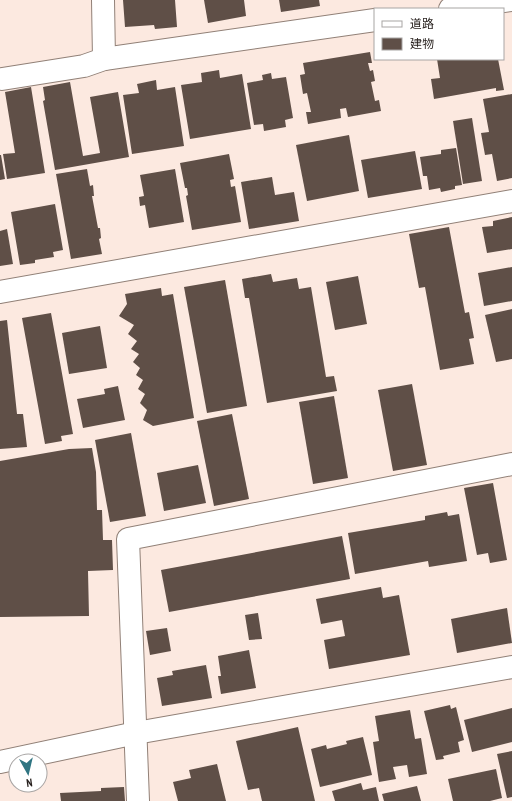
<svg xmlns="http://www.w3.org/2000/svg" width="512" height="801" font-family="'PT Sans Narrow','Noto Sans JP',sans-serif">
  <style>
    .building { fill: #5f4f47 }
    .lines { fill: none; stroke-linecap: round; stroke-linejoin: round }
    .street-casing { stroke: #918077; stroke-width: 24 }
    .street { stroke: #fff; stroke-width: 22 }
  </style>
  <rect width="100%" height="100%" fill="#fce9e0"/>
  <!-- building -->
  <g class="building">
    <polygon points="123,0 175,0 177,27 155,29 154,25 125,27"/>
    <polygon points="204,0 244,0 246,16 208,23"/>
    <polygon points="279,0 319,0 320,6 281,12"/>
    <polygon points="370,52 372,63 368,63 370,71 373,70 375,81 371,82 375,101 379,100 381,111 348,117 346,108 340,109 341,118 308,124 306,112 311,112 307,93 303,94 300,75 305,74 303,63"/>
    <polygon points="437,59 498,59 504,90 496,91 496,88 434,99 431,79 440,78"/>
    <polygon points="219,70 220,78 242,74 251,129 190,139 181,85 202,82 201,73"/>
    <polygon points="271,73 272,79 286,77 293,118 285,120 286,127 264,131 263,124 254,125 247,83 263,80 262,75"/>
    <polygon points="156,80 157,90 175,87 184,146 132,154 123,95 139,93 137,84"/>
    <polygon points="70,82 83,156 100,153 90,97 118,92 129,157 55,170 43,101 45,100 43,87"/>
    <polygon points="31,87 45,173 7,179 3,154 15,153 5,92"/>
    <polygon points="512,94 512,178 497,181 492,154 485,155 481,133 489,132 483,99"/>
    <polygon points="472,118 482,181 463,184 453,121"/>
    <polygon points="349,135 359,191 307,201 296,145"/>
    <polygon points="456,148 462,185 455,186 455,189 441,192 440,188 429,190 427,176 423,176 420,157 441,154 441,150"/>
    <polygon points="415,151 422,189 368,198 361,160"/>
    <polygon points="229,154 234,179 230,180 231,187 235,186 241,222 192,230 186,196 188,195 187,188 185,188 180,163"/>
    <polygon points="0,155 1,155 5,179 0,180"/>
    <polygon points="87,169 90,186 93,185 94,196 92,196 98,228 100,228 101,238 99,239 102,254 71,259 56,174"/>
    <polygon points="175,169 184,222 149,228 145,205 140,206 139,197 144,196 140,175"/>
    <polygon points="272,177 275,195 294,192 299,221 249,229 241,182"/>
    <polygon points="55,204 63,250 53,252 54,257 35,260 35,263 20,265 11,212"/>
    <polygon points="512,217 512,249 487,253 482,227 493,226 493,221"/>
    <polygon points="449,227 465,313 469,312 474,338 469,339 474,364 440,370 425,287 419,288 409,234"/>
    <polygon points="7,229 13,264 0,266 0,231"/>
    <polygon points="512,267 512,301 484,306 478,273"/>
    <polygon points="271,274 273,282 297,278 299,289 311,287 326,377 334,376 337,391 267,403 249,298 245,298 242,279"/>
    <polygon points="358,276 367,324 335,330 326,282"/>
    <polygon points="225,280 247,406 207,413 184,287"/>
    <polygon points="161,288 162,296 173,294 194,418 153,426 143,420 147,410 140,403 145,394 138,389 143,380 136,375 140,368 133,362 139,354 131,349 137,341 128,334 134,325 119,316 127,304 125,294"/>
    <polygon points="512,309 512,359 496,362 485,315"/>
    <polygon points="51,313 73,434 61,436 62,441 45,444 22,318"/>
    <polygon points="7,320 17,414 23,414 27,447 0,449 0,321"/>
    <polygon points="100,326 107,368 69,374 62,333"/>
    <polygon points="412,384 427,465 393,471 378,390"/>
    <polygon points="118,386 125,420 83,428 77,399 105,394 104,389"/>
    <polygon points="334,396 348,478 313,484 299,402"/>
    <polygon points="232,414 249,499 214,506 197,421"/>
    <polygon points="131,433 146,516 110,522 95,440"/>
    <polygon points="92,448 96,472 97,510 102,510 103,540 112,540 113,570 88,571 89,616 0,617 0,461 69,449"/>
    <polygon points="198,465 206,503 164,511 157,473"/>
    <polygon points="493,483 507,560 490,563 488,553 477,555 464,488"/>
    <polygon points="447,512 448,516 459,514 467,561 429,567 428,561 355,574 348,533 425,520 425,516"/>
    <polygon points="342,536 350,579 169,612 161,570"/>
    <polygon points="381,587 383,598 399,595 410,655 329,669 324,640 345,636 342,620 321,624 316,599"/>
    <polygon points="507,608 512,643 457,653 451,619"/>
    <polygon points="258,613 262,639 249,640 245,615"/>
    <polygon points="167,628 171,651 150,655 146,631"/>
    <polygon points="249,650 256,688 221,694 218,676 221,676 218,656"/>
    <polygon points="206,665 212,698 162,706 157,678 173,675 172,671"/>
    <polygon points="450,705 451,709 456,707 464,740 458,742 460,752 443,756 444,759 436,760 424,711"/>
    <polygon points="512,708 512,742 472,752 464,720"/>
    <polygon points="410,710 415,739 421,738 427,774 409,777 407,765 393,767 396,779 379,782 373,742 379,741 375,716"/>
    <polygon points="298,727 315,801 262,801 259,788 248,790 236,741"/>
    <polygon points="363,737 372,775 320,787 311,749 326,745 327,749 347,744 346,741"/>
    <polygon points="512,751 512,797 507,798 497,754"/>
    <polygon points="217,764 226,801 178,801 173,782 191,778 189,770"/>
    <polygon points="496,769 502,798 490,801 453,801 448,779"/>
    <polygon points="361,783 363,790 376,787 379,801 335,801 332,791"/>
    <polygon points="417,786 421,801 384,801 382,794"/>
    <polygon points="124,787 125,801 61,801 60,793 101,791 101,788"/>
  </g>
  <g class="lines">
    <!-- street casing -->
    <g class="street-casing">
      <g id="street">
        <polyline points="103,0 104,59"/>
        <polyline points="450,9 511,0"/>
        <polyline points="2,79 84,66 104,59 375,20"/>
        <polyline points="0,292 512,201"/>
        <polyline points="0,762 136,733 512,667"/>
        <polyline points="138,801 128,539 512,464"/>
      </g>
    </g>
    <!-- street -->
    <use href="#street" class="street"/>
  </g>
  <!-- legend -->
  <rect x="374" y="8" width="130" height="52" fill="#ffffff" stroke="#a8a5a4"/>
  <rect x="382" y="21" width="20" height="6" fill="#ffffff" stroke="#a8a5a4"/>
  <text x="410" y="28" font-size="12" fill="#251e1b">道路</text>
  <rect x="382" y="38" width="20" height="12" fill="#5f4f47" stroke="#a8a5a4"/>
  <text x="410" y="48" font-size="12" fill="#251e1b">建物</text>
  <!-- north arrow -->
  <g transform="translate(28 773) rotate(172)"><circle r="19" fill="#ffffff" stroke="#a8a5a4"/>
  <path d="M0-3L7 15L0 10L-7 15Z" fill="#2f7582"/>
  <text y="-6" font-size="11" font-weight="bold" text-anchor="middle" fill="#251e1b">N</text>
  </g>
</svg>
